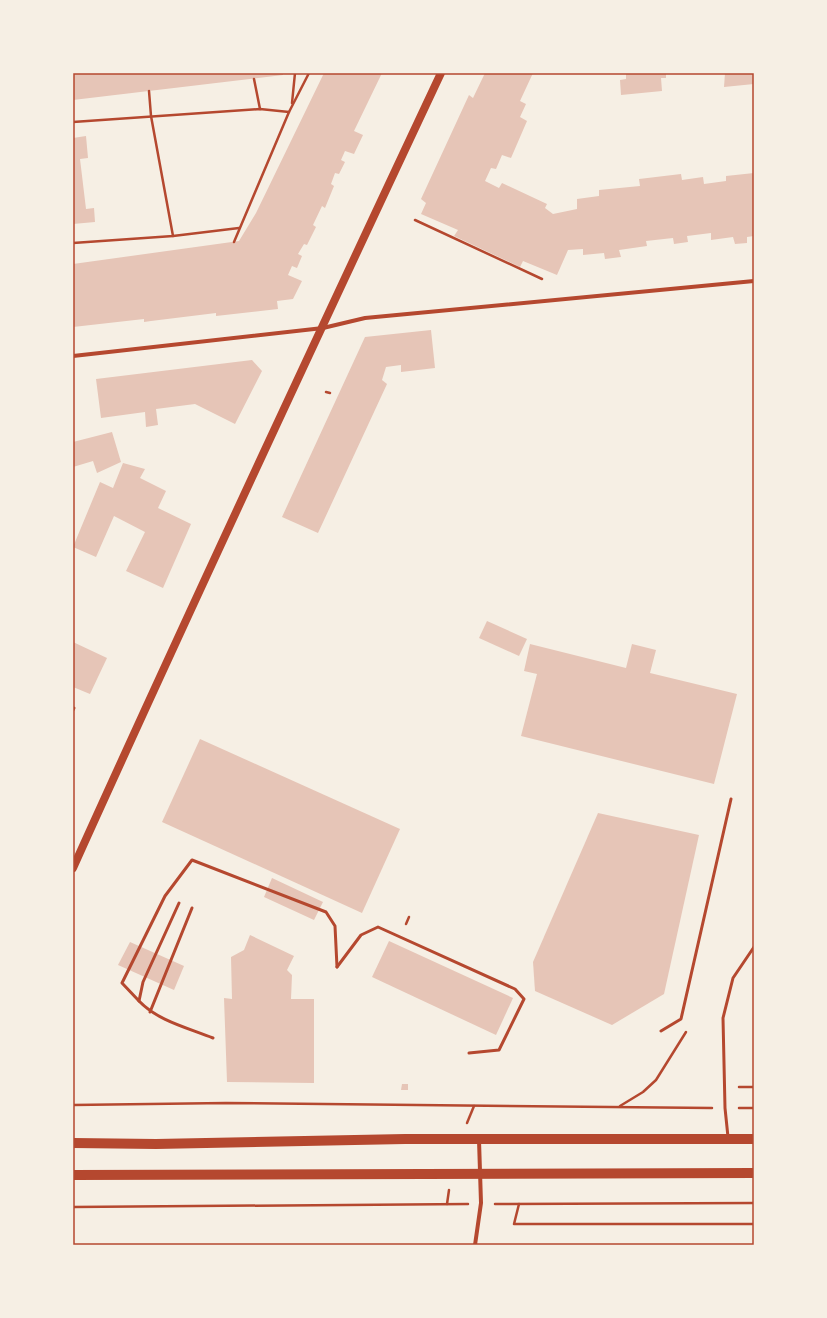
<svg xmlns="http://www.w3.org/2000/svg" width="827" height="1318" font-family="'DejaVu Sans',sans-serif">
  <style>
    .building { fill: #e6c5b7 }
    .lines { fill: none; stroke-linecap: round; stroke-linejoin: round }
    .path { stroke: #b5482f; stroke-width: 2.5 }
    .service { stroke: #b5482f; stroke-width: 3 }
    .minor { stroke: #b5482f; stroke-width: 4 }
    .secondary { stroke: #b5482f; stroke-width: 8 }
    .primary { stroke: #b5482f; stroke-width: 10 }
    .neatline { fill: none; stroke: #b5482f; stroke-width: 1.5 }
  </style>
  <rect width="100%" height="100%" fill="#f6efe4"/>
  <!-- building -->
  <g class="building">
    <polygon points="73,73 283,73 283,75 73,100"/>
    <polygon points="324,73 382,73 354,131 363,135 354,154 345,151 341,160 345,162 339,174 335,173 331,184 334,186 325,208 322,206 313,225 316,227 307,245 304,244 298,254 302,256 297,268 292,266 288,275 302,281 293,299 277,301 278,309 216,316 216,313 151,321 144,322 144,319 73,327 73,264 239,241 256,213"/>
    <polygon points="485,73 533,73 520,101 526,104 520,117 527,121 511,158 502,155 496,169 491,168 485,181 499,188 502,183 547,204 545,208 553,214 577,209 577,199 599,196 599,190 640,186 639,179 681,174 682,180 703,177 704,184 726,181 726,176 754,173 754,236 747,237 747,243 735,244 733,237 711,240 711,233 687,236 688,242 674,244 673,238 646,241 647,246 619,250 621,257 605,259 604,253 583,255 583,249 568,250 557,275 523,261 520,267 454,236 458,230 421,214 426,203 421,199 469,95 473,98"/>
    <polygon points="626,73 666,73 666,78 661,78 662,91 621,95 620,80 626,79"/>
    <polygon points="725,73 754,73 754,84 724,87"/>
    <polygon points="86,136 88,158 80,159 86,209 94,208 95,222 73,224 73,138"/>
    <polygon points="431,330 435,368 401,372 401,365 386,367 382,380 387,384 318,533 282,517 365,337"/>
    <polygon points="252,360 262,371 235,424 195,404 156,409 158,425 146,427 145,412 101,418 96,379"/>
    <polygon points="112,432 121,462 97,473 93,461 73,467 73,442"/>
    <polygon points="123,463 145,469 140,478 166,491 158,508 191,524 163,588 126,571 145,532 114,516 96,557 73,547 100,482 113,488"/>
    <polygon points="487,621 527,639 519,656 479,638"/>
    <polygon points="73,642 107,658 90,694 73,687"/>
    <polygon points="530,644 626,668 632,644 656,650 650,673 737,694 714,784 521,736 537,674 524,671"/>
    <polygon points="200,739 400,829 362,913 162,822"/>
    <polygon points="598,813 699,835 664,994 612,1025 535,991 533,962"/>
    <polygon points="272,878 323,902 314,920 264,897"/>
    <polygon points="250,935 294,956 287,970 292,975 291,999 314,999 314,1083 227,1082 224,998 232,999 231,957 244,950"/>
    <polygon points="389,941 513,998 496,1035 372,977"/>
    <polygon points="130,942 184,966 174,990 118,965"/>
    <polygon points="402,1084 408,1084 408,1090 401,1090"/>
  </g>
  <g class="lines">
    <!-- path -->
    <g class="path">
      <polyline points="254,79 260,109"/>
      <polyline points="149,91 151,116 173,236"/>
      <polyline points="292,103 295,73"/>
      <polyline points="73,122 260,109 289,112"/>
      <polyline points="415,220 542,279"/>
      <polyline points="234,242 289,112 309,73"/>
      <polyline points="73,243 173,236 239,228"/>
      <polyline points="326,392 330,393"/>
      <polyline points="406,924 409,917"/>
      <polyline points="739,1087 754,1087"/>
      <polyline points="73,1105 226,1103 712,1108"/>
      <polyline points="620,1106 643,1092 656,1080 686,1032"/>
      <polyline points="739,1108 754,1108"/>
      <polyline points="467,1123 474,1106"/>
      <polyline points="447,1204 449,1190"/>
      <polyline points="495,1204 754,1203"/>
      <polyline points="519,1204 514,1224 754,1224"/>
      <polyline points="73,1207 468,1204"/>
    </g>
    <!-- service -->
    <g class="service">
      <polyline points="73,710 74,708"/>
      <path d="M179,903L143,982L139,1001C158,1021 188,1028 213,1038"/>
      <polyline points="337,967 361,935 378,927 515,989 524,999 499,1050 469,1053"/>
      <polyline points="139,1001 122,983 165,896 192,860 326,912 335,926 337,967"/>
      <polyline points="150,1012 192,908"/>
      <polyline points="661,1031 681,1019 731,799"/>
      <polyline points="728,1137 725,1108 723,1018 733,978 754,947"/>
    </g>
    <!-- minor -->
    <g class="minor">
      <polyline points="73,356 323,328 365,318 754,281"/>
      <polyline points="475,1245 481,1203 479,1140"/>
    </g>
    <!-- secondary -->
    <path class="secondary" d="M73,868C193,602 317,337 441,73"/>
    <!-- primary -->
    <g class="primary">
      <polyline points="73,1143 156,1144 405,1139 754,1139"/>
      <polyline points="73,1175 754,1173"/>
    </g>
  </g>
  <!-- border -->
  <rect width="827" height="1318" fill="none" stroke="#f6efe4" stroke-width="148"/>
  <rect x="74" y="74" width="679" height="1170" class="neatline"/>
</svg>
